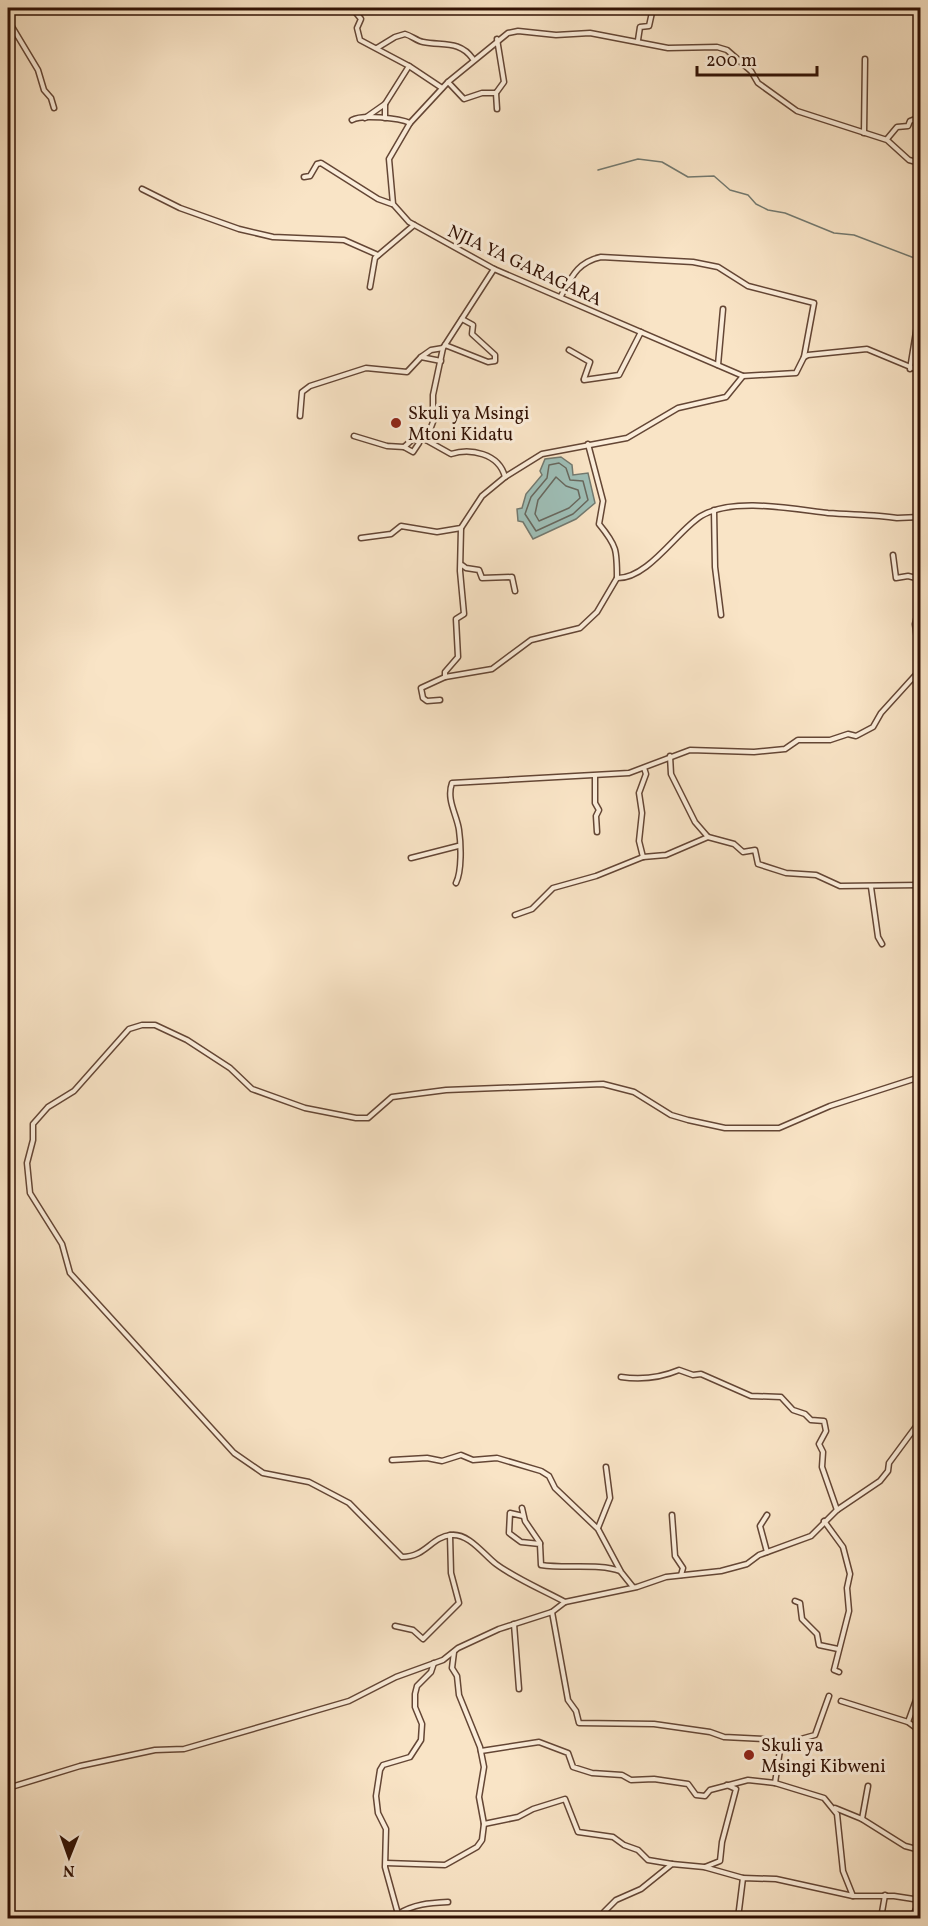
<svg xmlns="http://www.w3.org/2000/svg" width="928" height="1926" font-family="Vollkorn,serif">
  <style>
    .water { fill: #9ebeb6; stroke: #73796f; stroke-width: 1.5 }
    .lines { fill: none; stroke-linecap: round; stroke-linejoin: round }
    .shore { stroke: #68685e; stroke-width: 1.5 }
    .stream { stroke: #73796f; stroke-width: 1.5 }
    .street-casing { stroke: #644635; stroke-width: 7 }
    .street { stroke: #fbedda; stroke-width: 4 }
    .poi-dot { fill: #8f2418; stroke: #fbedda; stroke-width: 2 }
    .labels { text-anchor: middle; stroke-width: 6; stroke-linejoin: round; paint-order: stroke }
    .street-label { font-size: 18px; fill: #321205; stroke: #fbedda }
    .poi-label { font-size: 18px; fill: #321205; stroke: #fbedda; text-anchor: start }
  </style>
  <rect width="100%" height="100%" fill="#f9e4c6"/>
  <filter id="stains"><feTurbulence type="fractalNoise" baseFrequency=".00333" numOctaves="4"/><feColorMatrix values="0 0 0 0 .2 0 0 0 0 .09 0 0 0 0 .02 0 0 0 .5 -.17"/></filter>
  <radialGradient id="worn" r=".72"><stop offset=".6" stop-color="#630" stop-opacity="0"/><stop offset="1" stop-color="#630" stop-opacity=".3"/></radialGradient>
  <!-- water -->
  <polygon class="water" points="561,457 572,465 573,475 588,473 595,503 576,519 533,539 523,522 518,521 517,509 522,508 526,494 542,475 540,471 545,459"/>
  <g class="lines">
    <!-- shore -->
    <g class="shore">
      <polygon points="549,465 559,463 566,468 570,480 583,481 588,500 573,514 536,531 525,514 531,497 547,478"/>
      <polygon points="556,477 566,486 578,490 580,498 569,508 539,521 535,514 538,500"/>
    </g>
    <!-- stream -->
    <polyline class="stream" points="598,170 638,159 662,162 688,177 714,176 730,190 748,195 756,204 768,210 785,213 834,233 854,235 917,259 920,255"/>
    <!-- street casing -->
    <g class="street-casing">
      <g id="street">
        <polyline points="352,8 361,19 357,28 360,40 409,66 385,104 385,118"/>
        <polyline points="8,20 38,70 44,90 51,98 54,108"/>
        <polyline points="638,40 640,27 649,26 653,8"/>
        <path d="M377,48L395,37L405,34C412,36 417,41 423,42C442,46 460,40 473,59"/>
        <polyline points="409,66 442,88"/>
        <polyline points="448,82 464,99 482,93 496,93 497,109"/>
        <polyline points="496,93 504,82 497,39"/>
        <polyline points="365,118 385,104"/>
        <path d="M352,120C362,114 399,118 410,123"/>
        <polyline points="864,133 865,59"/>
        <polyline points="887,139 897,127 908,126 910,121 920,117"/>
        <polyline points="304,177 310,176 317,164 321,163 378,199 392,204"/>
        <polyline points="142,189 180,208 239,229 273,237 344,240 378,255"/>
        <polyline points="370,287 375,258 414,225"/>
        <path d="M561,296C572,276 578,262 601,257L693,262L718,267L748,286L814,303L804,357"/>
        <polyline points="445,345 488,362 495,361 495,355 472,334 473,325 462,319"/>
        <polyline points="569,350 590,362 584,379"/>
        <polyline points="421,357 431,350 443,348"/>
        <polyline points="718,365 723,309"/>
        <polyline points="910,369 920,307"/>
        <polyline points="743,376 494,269 409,222 393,204 389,159 410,123 448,82 508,33 518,31 556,35 590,33 668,48 717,47 727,50 751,71 758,83 797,111 887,140 909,160 920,163"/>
        <polyline points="584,380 619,375 641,332"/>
        <polyline points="300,416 302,392 310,386 366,368 407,372 421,357 441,361"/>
        <polyline points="354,436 387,446 404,447"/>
        <path d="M415,438L419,443L413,452L404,447C409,443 412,439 417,437L426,440L433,422V395L443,348L494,269"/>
        <path d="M426,440L451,454C470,448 499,453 505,477"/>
        <path d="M588,444L603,501L599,524C617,546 617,550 617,578"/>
        <polyline points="714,510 715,567 721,615"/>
        <polyline points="361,538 391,534 401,526 437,532 461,528 482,496 505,477 542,454 627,438 678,408 726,397 743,376 796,373 804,357 808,355 867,349 920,371"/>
        <polyline points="893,555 896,578 908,576 920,579"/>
        <polyline points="462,565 466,568 479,570 482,578 512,577 515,591"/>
        <polyline points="920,603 915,624 920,662"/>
        <polyline points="445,677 445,672 458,657 456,619 464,614 460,571 461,528"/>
        <path d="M440,700L427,701L423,698L421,688L445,677L492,669L531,640L580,628L597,612L617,578C648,579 677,531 701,516C733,497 793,509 828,513C852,515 875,514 897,518L920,517"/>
        <polyline points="670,756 671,774 695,822 708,837 734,844 743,852 755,850 758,864 786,873 816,875 840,886 920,885"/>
        <polyline points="595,776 595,803 599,810 596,816 597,832"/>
        <polyline points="643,857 639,841 642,813 639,793 646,774 644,768"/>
        <polyline points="411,858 458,846"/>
        <path d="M456,883C462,871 461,844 459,830C457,815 446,800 452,783L629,773L690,750L754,752L785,749L798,740H830L848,734L856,736L873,727L881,713L920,670"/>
        <polyline points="871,887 878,937 882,944"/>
        <polyline points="515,915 532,909 553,888 596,876 643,857 666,855 708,837"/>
        <path d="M621,1377C642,1380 660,1378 679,1370L693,1375L701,1374L751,1396L781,1397L793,1410L805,1414L811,1420L824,1421L826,1431L819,1444L823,1452L822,1467L837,1510"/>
        <polyline points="392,1460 427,1458 442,1461 461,1455 473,1460 497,1458 541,1471 549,1476 555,1488 598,1529 621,1572 633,1587"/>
        <polyline points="522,1508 525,1521 540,1543"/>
        <polyline points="672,1515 675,1556 683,1568 681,1575"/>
        <path d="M523,1516L510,1513L509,1533L521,1542L540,1544L541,1565C566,1569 599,1563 620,1571"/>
        <polyline points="824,1521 843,1547 850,1574 847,1588 849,1611 834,1670 839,1672"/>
        <polyline points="598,1528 610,1498 606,1467"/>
        <polyline points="767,1552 760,1526 767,1515"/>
        <polyline points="795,1601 800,1603 802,1619 817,1634 819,1645 838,1649"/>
        <path d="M565,1602C543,1590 516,1579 496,1564C484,1555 469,1533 451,1535C431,1537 426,1557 402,1557L349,1503L309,1482L263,1473L234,1453L70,1273L62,1244L30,1193L27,1163L33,1140V1124L48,1107L74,1091L129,1029L142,1025H155L187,1040L230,1068L252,1089L305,1108L356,1118H368L392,1097L446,1090L603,1084L634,1092L671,1115L688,1120L725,1128H779L830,1106L920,1077"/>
        <polyline points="552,1612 568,1700 576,1711 579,1723 654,1724 710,1732 724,1737 764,1739 782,1747"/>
        <polyline points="514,1624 519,1689"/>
        <polyline points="395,1626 413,1630 423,1639 459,1603 451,1573 450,1535"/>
        <polyline points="920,1689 908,1722 920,1731"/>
        <polyline points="841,1701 908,1722"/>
        <polyline points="481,1751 539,1742 568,1753 573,1767 592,1773 622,1775 631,1780 654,1779 688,1784 696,1795 705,1796 710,1790 748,1780 775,1783 824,1798 837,1814 843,1871 853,1896"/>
        <polyline points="775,1783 780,1750 790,1742 815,1735 829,1696"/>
        <polyline points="868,1786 862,1819 905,1846 920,1850"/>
        <polyline points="8,1788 80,1766 155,1750 184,1749 349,1701 396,1677 443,1660 458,1648 499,1629 552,1612 565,1602 637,1587 666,1577 721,1571 747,1564 759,1555 811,1536 837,1510 880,1481 888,1471 889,1463 920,1421"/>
        <polyline points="835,1808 862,1819"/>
        <polyline points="484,1824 518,1817 533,1809 565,1799 578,1832 613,1837 624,1845 638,1850 648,1860 672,1864"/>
        <polyline points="386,1863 445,1865 477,1847 482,1840 484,1824 479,1797 484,1767 480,1747 459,1695 457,1676 452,1668 454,1652"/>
        <polyline points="705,1867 720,1861 722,1842 736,1789 727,1785"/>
        <polyline points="398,1914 385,1867 386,1829 378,1813 376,1796 380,1770 383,1765 410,1757 421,1740 422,1724 415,1707 415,1694 417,1686 431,1672 434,1663"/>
        <path d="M396,1918L398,1914C414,1904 429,1903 448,1902"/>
        <polyline points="606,1918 604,1912 616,1900 641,1889 672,1864 704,1867 743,1878"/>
        <polyline points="738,1918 743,1878 776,1879 853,1896 894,1896 920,1900"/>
        <polyline points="881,1918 885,1895"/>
        <polyline points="912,1918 920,1900"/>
      </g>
    </g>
    <!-- street -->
    <use href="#street" class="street"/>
  </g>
  <!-- markers -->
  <g class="poi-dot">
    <circle cx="396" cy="423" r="6"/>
    <circle cx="749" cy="1755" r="6"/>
  </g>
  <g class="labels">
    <!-- street labels -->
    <g class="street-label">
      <text transform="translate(525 265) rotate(25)" y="6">NJIA YA GARAGARA</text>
    </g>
    <!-- poi labels -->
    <g class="poi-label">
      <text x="408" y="419">Skuli ya Msingi<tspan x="408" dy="21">Mtoni Kidatu</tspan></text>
      <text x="761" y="1751">Skuli ya<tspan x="761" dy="21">Msingi Kibweni</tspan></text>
    </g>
  </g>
  <!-- margin -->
  <rect width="928" height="1926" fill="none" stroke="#f9e4c6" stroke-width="30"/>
  <rect x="9" y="9" width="910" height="1908" fill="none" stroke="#321205" stroke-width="3"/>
  <rect x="15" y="15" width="898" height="1896" fill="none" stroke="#321205" stroke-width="1.5"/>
  <!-- north arrow -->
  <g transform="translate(69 1857) rotate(181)" stroke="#fbedda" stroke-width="4.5" paint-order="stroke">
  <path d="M0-4.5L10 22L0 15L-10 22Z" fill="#321205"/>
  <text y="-9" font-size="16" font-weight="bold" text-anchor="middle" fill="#321205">N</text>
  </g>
  <!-- scale -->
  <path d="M697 66v9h120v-9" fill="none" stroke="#321205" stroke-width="3"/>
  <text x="706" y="66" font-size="18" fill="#321205" stroke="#fbedda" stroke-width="4.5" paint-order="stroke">200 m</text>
  <rect width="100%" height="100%" filter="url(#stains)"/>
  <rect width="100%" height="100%" fill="url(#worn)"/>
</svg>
